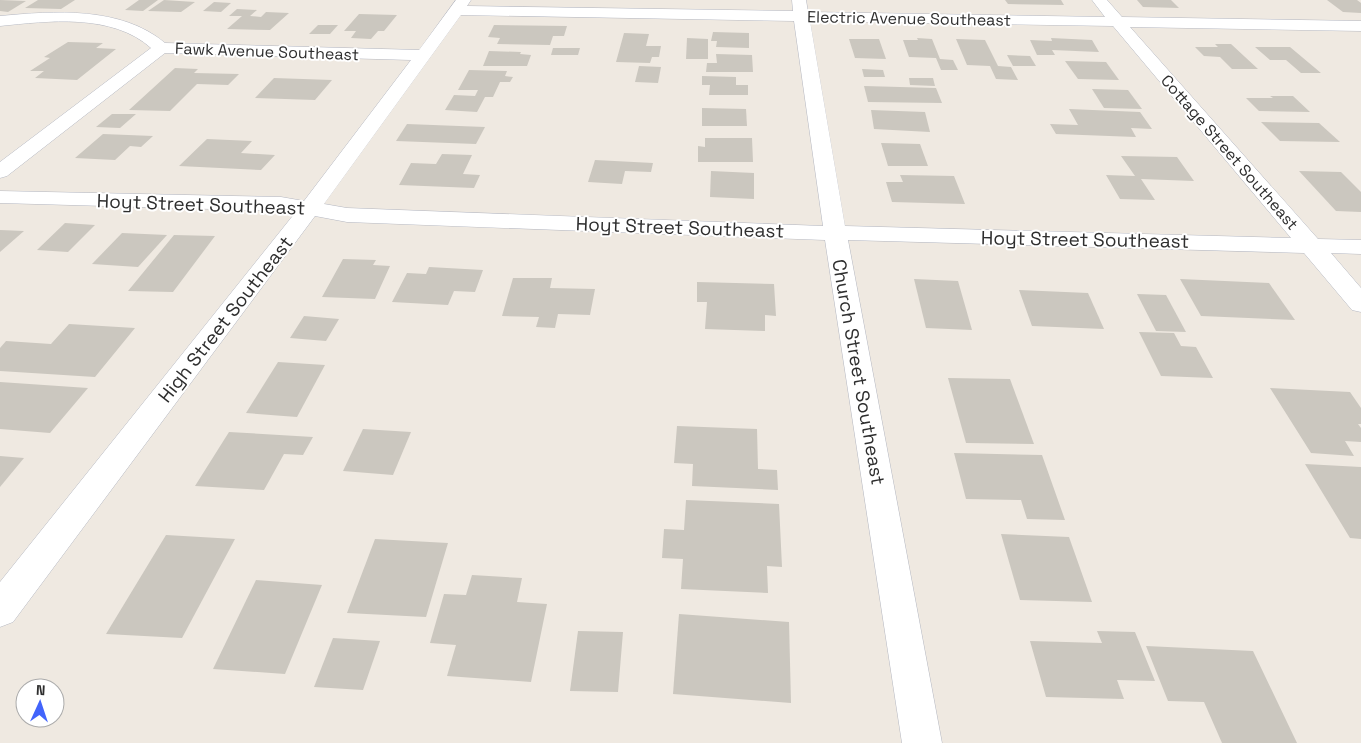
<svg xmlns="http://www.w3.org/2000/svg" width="1361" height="743" font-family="'Space Grotesk',sans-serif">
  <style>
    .building { fill: #cbc7bf }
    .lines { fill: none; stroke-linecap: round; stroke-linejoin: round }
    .minor-casing { stroke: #b4b7c1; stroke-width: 1 }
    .minor { fill: #fff; fill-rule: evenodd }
    .labels { text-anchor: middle; stroke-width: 4; stroke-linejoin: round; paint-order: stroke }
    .far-street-label { font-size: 16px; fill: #2e2e2e; stroke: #fff }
    .street-label { font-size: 19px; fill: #2e2e2e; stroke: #fff }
  </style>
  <rect width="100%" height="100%" fill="#efe9e1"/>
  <!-- building -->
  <g class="building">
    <polygon points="0,0 26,1 8,12 0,11"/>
    <polygon points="38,0 75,0 61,9 25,8"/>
    <polygon points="139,0 158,0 143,11 125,10"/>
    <polygon points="164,0 195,2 181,12 148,11"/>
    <polygon points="1005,0 1061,0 1064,5 1008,4"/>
    <polygon points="1137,0 1171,0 1179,8 1143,7"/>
    <polygon points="1327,0 1357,0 1361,3 1361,13 1343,12"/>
    <polygon points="214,2 231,3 221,12 203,11"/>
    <polygon points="237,9 257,10 250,16 261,17 266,12 289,13 270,30 227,29 242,16 229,16"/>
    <polygon points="359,14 397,15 384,31 378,31 371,39 351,38 356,31 344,31"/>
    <polygon points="318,25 338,25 330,34 309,34"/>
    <polygon points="494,25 567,26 564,36 553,36 550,45 497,44 500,38 488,37"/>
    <polygon points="713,32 749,33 749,48 716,47 717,41 711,41"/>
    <polygon points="624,33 649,34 646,46 661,46 659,57 652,57 650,63 616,62"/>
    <polygon points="687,38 708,39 708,59 686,59"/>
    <polygon points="917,38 932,39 940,59 953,60 958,70 941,70 936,58 909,57 903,40 918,40"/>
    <polygon points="1051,38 1092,40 1099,52 1052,50 1055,55 1037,55 1030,40 1052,41"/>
    <polygon points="849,39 879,39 886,59 855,58"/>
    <polygon points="956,39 985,40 998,66 1011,67 1018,80 996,79 990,66 967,65"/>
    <polygon points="68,42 103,43 96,48 116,49 77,80 35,78 44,71 30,71 50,58 44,57"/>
    <polygon points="1215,44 1231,44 1258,69 1232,69 1220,57 1204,56 1195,47 1218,47"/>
    <polygon points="1255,47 1290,47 1321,73 1301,73 1286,60 1270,60"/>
    <polygon points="553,48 580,48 578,55 551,55"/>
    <polygon points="489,51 521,52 520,54 531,55 527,66 483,66"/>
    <polygon points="716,54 752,55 753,72 706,72 707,63 717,63"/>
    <polygon points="1007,55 1030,56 1036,66 1013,66"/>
    <polygon points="1065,61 1106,62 1119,80 1078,79"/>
    <polygon points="639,66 661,67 658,83 635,82"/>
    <polygon points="175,68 198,69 194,73 239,74 228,85 197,84 170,111 129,110"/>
    <polygon points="862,69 883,70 885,77 864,77"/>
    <polygon points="469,70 507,71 505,76 513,77 510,82 500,82 493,97 485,97 477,112 445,110 454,95 475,96 478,90 458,90"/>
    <polygon points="702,76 736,77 736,85 748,85 748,95 709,95 710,85 702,85"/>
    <polygon points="274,78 332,80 315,100 255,98"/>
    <polygon points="909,78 933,78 935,86 910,85"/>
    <polygon points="864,86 936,88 942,103 868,102"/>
    <polygon points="1092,89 1128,90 1142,109 1104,108"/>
    <polygon points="1270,96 1293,96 1310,112 1259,111 1246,98 1273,98"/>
    <polygon points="702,108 746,109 747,126 702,126"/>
    <polygon points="1069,109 1140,112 1152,129 1131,128 1136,137 1056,134 1050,124 1078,125"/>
    <polygon points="871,110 925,112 930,132 874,129"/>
    <polygon points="112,114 136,114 120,128 96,127"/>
    <polygon points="1261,122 1319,123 1340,142 1280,141"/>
    <polygon points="407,124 485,127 476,144 396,141"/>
    <polygon points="103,134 153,136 141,147 130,146 115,160 75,158"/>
    <polygon points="705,138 752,138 753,162 698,162 698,146 705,147"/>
    <polygon points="207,139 252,141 241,153 275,155 261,170 179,166"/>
    <polygon points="881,143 920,144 928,166 888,166"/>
    <polygon points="442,154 472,155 463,174 480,175 474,188 399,185 411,163 436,164"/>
    <polygon points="1121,156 1177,157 1194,181 1141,179 1155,200 1120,199 1106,175 1135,176"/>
    <polygon points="595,160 653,163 651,172 625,171 622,184 588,182"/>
    <polygon points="711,171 754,173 754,199 710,197"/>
    <polygon points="1299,171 1341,172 1361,192 1361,212 1336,211"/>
    <polygon points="900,175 954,176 965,204 892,202 886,182 903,182"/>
    <polygon points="65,223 95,225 68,252 37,250"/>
    <polygon points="0,230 24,231 0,252"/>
    <polygon points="122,233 167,235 138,267 92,264"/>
    <polygon points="174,235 215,236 173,292 128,291"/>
    <polygon points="343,259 376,260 373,265 390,266 375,299 322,297"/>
    <polygon points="429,267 483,270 475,292 454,291 448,305 392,302 407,273 426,274"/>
    <polygon points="513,278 552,278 550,288 595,289 590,315 558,314 555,328 536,327 539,317 502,316"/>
    <polygon points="914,279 958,281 972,330 926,328"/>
    <polygon points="1180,279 1269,283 1295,320 1201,316"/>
    <polygon points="697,282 774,284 776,316 765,315 765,331 705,329 707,302 697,302"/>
    <polygon points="1019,290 1088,293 1104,329 1032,326"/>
    <polygon points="1137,294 1166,295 1186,332 1156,331"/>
    <polygon points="304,316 339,319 326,341 290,338"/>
    <polygon points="69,324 135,328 95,377 0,371 0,348 6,341 51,344"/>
    <polygon points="1139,332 1174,333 1181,346 1196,347 1213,378 1161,376"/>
    <polygon points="278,362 325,365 297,417 246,413"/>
    <polygon points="948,378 1010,379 1034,444 966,443"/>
    <polygon points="0,382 88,388 50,433 0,429"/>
    <polygon points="1270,388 1350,392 1361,408 1361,424 1358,424 1361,428 1361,442 1345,441 1354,456 1311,453"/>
    <polygon points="677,426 757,429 758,469 777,470 778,490 692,486 693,464 674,463"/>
    <polygon points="363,429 411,432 393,475 343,471"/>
    <polygon points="229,432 313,437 303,455 284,454 264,490 195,486"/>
    <polygon points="954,453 1042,455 1065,520 1027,519 1021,500 966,499"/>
    <polygon points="0,456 24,458 0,487"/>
    <polygon points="1305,464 1361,467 1361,539 1350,538"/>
    <polygon points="686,500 779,504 782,567 767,566 768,593 681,589 683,559 662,558 664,529 684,530"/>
    <polygon points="1001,534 1069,537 1092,602 1020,600"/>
    <polygon points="166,535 235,539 182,638 106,634"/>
    <polygon points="375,539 448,543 426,617 347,613"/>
    <polygon points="472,575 522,578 517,602 547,604 531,682 447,676 456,645 430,643 444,594 466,595"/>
    <polygon points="256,580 322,585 285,674 213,669"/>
    <polygon points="679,614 789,622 791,703 673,694"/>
    <polygon points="578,631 623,632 618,692 570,691"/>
    <polygon points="1097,631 1135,632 1155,681 1117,680 1124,699 1046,697 1030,641 1102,643"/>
    <polygon points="333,638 380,641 363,690 314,687"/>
    <polygon points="1146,646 1253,651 1297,743 1222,743 1204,702 1168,701"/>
  </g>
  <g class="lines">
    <!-- minor casing -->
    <g class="minor-casing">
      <path id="minor" d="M456,0H471L467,6L793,11L792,0H806L808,12L1105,17L1092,0H1107L1122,17L1361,21V31L1130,27L1318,239L1361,240V254L1331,253L1361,288V312L1352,310L1304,253L848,240L942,743H902L825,240L347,222L315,216L13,622L0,627V582L295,213L281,211L0,203V191L281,197L304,201L411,60L165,53L7,176L0,178V162L151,48C112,13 48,21 0,26V16C54,11 121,6 165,43L419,50ZM461,15L794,21L823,226L347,208L324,204ZM810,21L1113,26L1291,238L845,226Z"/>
    </g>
    <!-- minor -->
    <use href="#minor" class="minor"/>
  </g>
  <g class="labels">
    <!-- far-street labels -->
    <g class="far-street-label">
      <text transform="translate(909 18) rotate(1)" y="6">Electric Avenue Southeast</text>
      <text transform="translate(267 51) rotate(2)" y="6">Fawk Avenue Southeast</text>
      <text transform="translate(1230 152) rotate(49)" y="6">Cottage Street Southeast</text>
    </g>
    <!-- street labels -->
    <g class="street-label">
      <text transform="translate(201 204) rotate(2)" y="7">Hoyt Street Southeast</text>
      <text transform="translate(680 227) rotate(2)" y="7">Hoyt Street Southeast</text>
      <text transform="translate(1085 239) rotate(1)" y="7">Hoyt Street Southeast</text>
      <text transform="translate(225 319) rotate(-52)" y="7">High Street Southeast</text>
      <text transform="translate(859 372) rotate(80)" y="7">Church Street Southeast</text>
    </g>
  </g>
  <!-- north arrow -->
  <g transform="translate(40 703) rotate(3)"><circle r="24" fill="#ffffff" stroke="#ababab"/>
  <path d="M0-4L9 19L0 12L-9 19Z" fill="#4264fb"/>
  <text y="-8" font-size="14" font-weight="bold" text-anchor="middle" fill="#2e2e2e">N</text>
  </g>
</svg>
